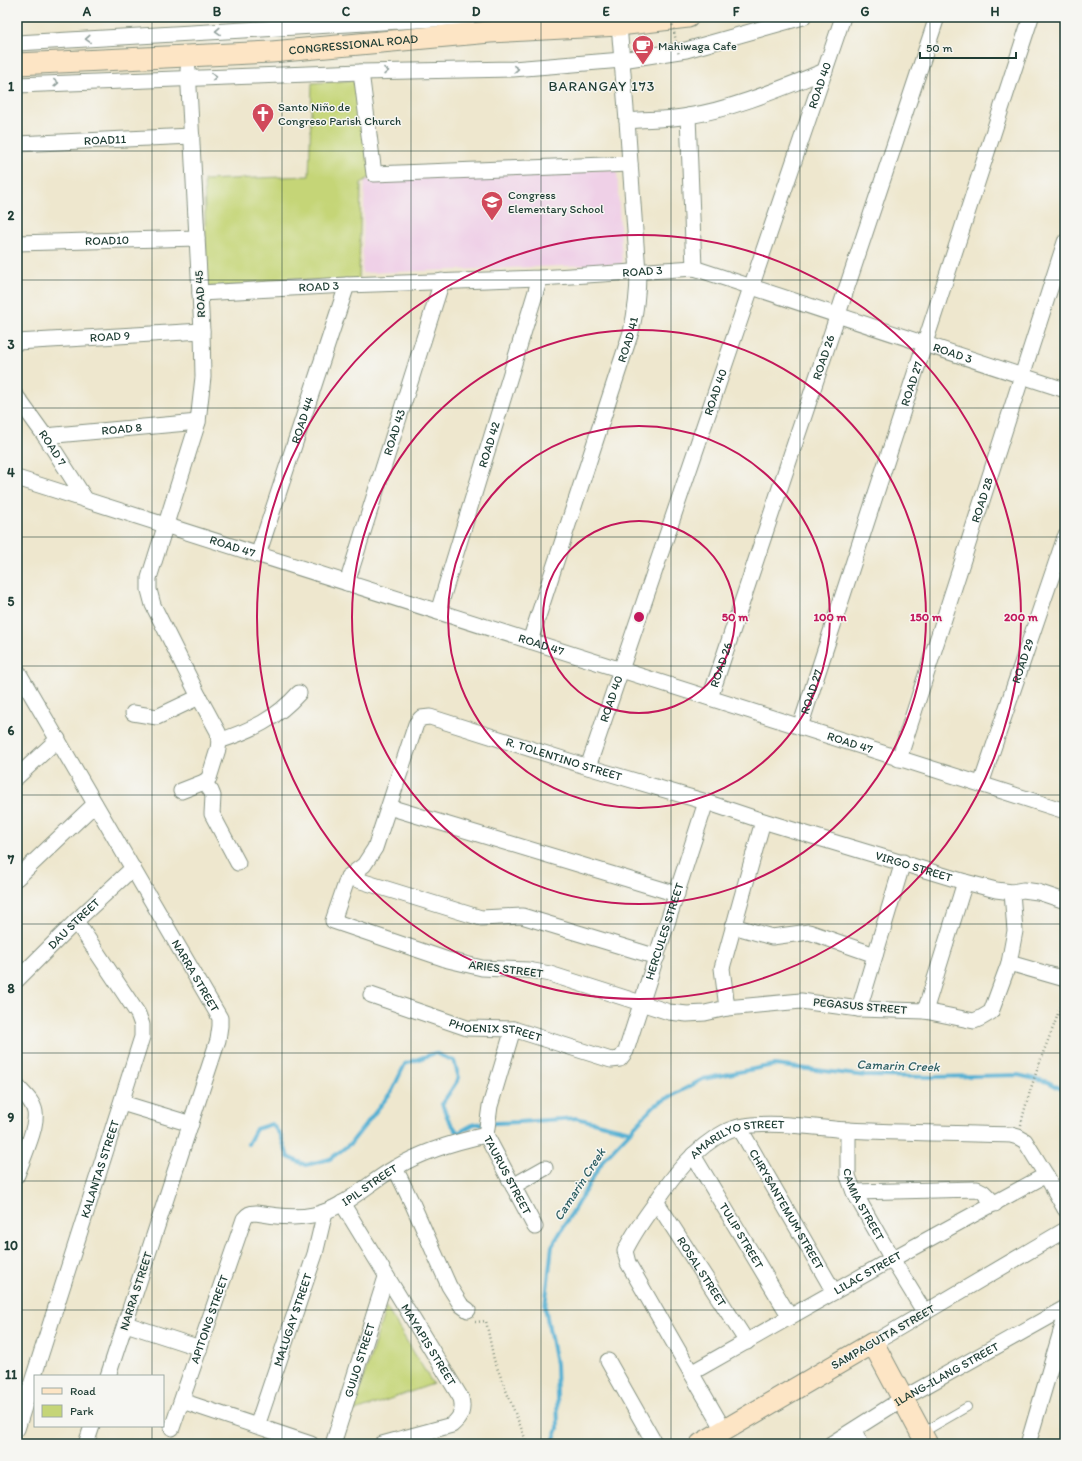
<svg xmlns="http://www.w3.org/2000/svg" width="1082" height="1461" font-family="Itim,sans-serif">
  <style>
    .built { fill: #efd0e7 }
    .green { fill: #c5d577; stroke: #728956 }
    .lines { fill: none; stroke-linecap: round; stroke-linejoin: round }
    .stream { stroke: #55b0d3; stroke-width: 4 }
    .lane-casing { stroke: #869281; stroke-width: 10 }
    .street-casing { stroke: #869281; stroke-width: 17 }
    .secondary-casing { stroke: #869281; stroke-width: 23 }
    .path { stroke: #869281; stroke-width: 2.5; stroke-dasharray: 1 3; stroke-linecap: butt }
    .lane { stroke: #fff; stroke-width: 8 }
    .street { stroke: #fff; stroke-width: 15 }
    .secondary { stroke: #fde5c5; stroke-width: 21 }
    .path-bridge { stroke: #869281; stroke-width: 2.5; stroke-dasharray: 1 3; stroke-linecap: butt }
    .oneway { stroke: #8f9e9a }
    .grid { fill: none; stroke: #1f3d34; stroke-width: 1; stroke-opacity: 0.55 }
    .ring { fill: none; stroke: #c2185b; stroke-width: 2 }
    .labels { text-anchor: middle; stroke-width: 3; stroke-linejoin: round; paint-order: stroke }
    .street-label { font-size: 12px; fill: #1f3d34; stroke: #f6f6f2 }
    .poi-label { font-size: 12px; fill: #1f3d34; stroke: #f6f6f2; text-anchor: start }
    .water-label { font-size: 13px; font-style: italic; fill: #2f6064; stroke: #f6f6f2 }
    .quarter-label { font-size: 14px; letter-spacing: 1px; fill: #1f3d34; stroke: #f6f6f2 }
    .centre { fill: #c2185b; stroke: #f6f6f2; stroke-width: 2 }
    .ring-label { font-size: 12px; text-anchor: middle; font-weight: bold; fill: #c2185b; stroke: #f6f6f2; stroke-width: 3; stroke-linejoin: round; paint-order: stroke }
    .neatline { fill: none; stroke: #1f3d34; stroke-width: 1.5 }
    .grid-label { font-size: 13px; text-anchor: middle; font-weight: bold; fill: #1f3d34 }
  </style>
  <rect width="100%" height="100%" fill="#f6f6f2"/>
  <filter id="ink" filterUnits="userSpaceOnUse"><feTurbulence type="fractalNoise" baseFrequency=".025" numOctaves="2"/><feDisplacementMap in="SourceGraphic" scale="8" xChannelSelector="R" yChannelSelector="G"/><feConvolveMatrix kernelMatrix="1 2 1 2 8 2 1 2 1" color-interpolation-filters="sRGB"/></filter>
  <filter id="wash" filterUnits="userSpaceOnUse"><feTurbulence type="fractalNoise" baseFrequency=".012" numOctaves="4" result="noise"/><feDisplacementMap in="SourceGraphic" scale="16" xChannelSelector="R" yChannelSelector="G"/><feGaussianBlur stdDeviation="0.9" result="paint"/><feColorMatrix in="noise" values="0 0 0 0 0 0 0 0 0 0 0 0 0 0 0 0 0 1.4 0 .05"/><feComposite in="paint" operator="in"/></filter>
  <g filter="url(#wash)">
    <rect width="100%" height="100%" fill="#eee7ce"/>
    <!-- built -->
    <polygon class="built" points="617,169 622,264 362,273 365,180"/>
    <!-- green -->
    <g class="green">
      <polygon points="354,80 371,177 361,183 359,280 207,287 204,180 309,176 312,83"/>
      <polygon points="386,1307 433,1384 353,1412"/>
    </g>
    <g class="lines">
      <!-- stream -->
      <g class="stream">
        <polyline points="248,1144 256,1129 272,1124 281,1136 288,1157 306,1165 330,1159 351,1143 392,1091 405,1064 435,1053 454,1061 459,1078 442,1104 448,1119 458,1133 474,1124 519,1122 576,1118 630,1131"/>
        <polyline points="552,1444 558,1428 556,1364 545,1307 552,1246 604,1159 655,1105 703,1079 774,1065 866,1076 934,1077 1018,1075 1048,1082 1065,1091"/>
      </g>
    </g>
  </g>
  <g filter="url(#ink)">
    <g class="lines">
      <!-- lane casing -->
      <g class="lane-casing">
        <polyline id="lane" points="922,1433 967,1407"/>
      </g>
      <!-- street casing -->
      <g class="street-casing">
        <g id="street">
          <polyline points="490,32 504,17"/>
          <polyline points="17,43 469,17"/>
          <polyline points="361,72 374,174 630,164"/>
          <polyline points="17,85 361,72 513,69 622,60 686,50 803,17"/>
          <polyline points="688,116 694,268"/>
          <path d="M627,121C647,119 669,120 688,116C733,109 782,88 825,71"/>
          <path id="s1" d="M17,144L192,136"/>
          <path id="s2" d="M17,243L197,238"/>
          <path id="s3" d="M200,293L347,285L540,278L694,268L1065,390"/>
          <path id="s4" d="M17,342L202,331"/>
          <path id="s5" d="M17,397L45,436L86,500"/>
          <path id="s6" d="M45,436L198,422"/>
          <path id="s7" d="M17,478L1065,811"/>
          <path id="s8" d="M258,555L347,285"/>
          <path id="s9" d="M347,583L442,281"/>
          <path id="s10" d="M438,612L540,278"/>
          <path id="s11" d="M530,641L631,332C636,311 638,294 638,272L627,121L619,25L623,17"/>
          <path id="s12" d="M17,670L220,1018V1026L218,1040L108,1376"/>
          <path id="s13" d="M710,698L937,17"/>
          <polyline points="133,713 157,717 199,697"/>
          <path id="s14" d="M800,727L1031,17"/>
          <path d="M219,741C252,730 276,719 299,693"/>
          <path id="s15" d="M899,759L1065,242"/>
          <path id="s16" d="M588,767L843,17"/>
          <polyline points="17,777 58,739"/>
          <polyline points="204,782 211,791 213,796 212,814 238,863"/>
          <path id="s17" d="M981,784L1065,537"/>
          <polyline points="181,791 204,782 209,778 218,749 219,741 218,732 199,697 153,605 149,590 149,578 198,422 203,377 202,331 188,69"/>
          <polyline points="389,807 677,894"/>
          <polyline points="348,877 481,918 522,916 657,957"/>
          <polyline points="17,878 95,804"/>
          <path id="s18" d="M1012,892L1015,931L1009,963L991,1012L981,1018L974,1021L925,1011L859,1009L801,1001L727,1008L705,1013L687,1014L669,1012L550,974L528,970L482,968L448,960L333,921L348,877L364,865L375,848L416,724L421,718L430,717L588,767L706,802L763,821L965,882L996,890L1012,892L1023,890L1038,892L1065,901"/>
          <polyline points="733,926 772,937 809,932 875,955"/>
          <polyline points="1009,963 1065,979"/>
          <path id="s19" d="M17,980L76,921L133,868"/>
          <path id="s20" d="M371,995L467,1028L513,1029L611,1060L620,1059L626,1051L706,802"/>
          <polyline points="727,1008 722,968 763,821"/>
          <polyline points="859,1009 903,862"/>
          <polyline points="925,1011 965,882"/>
          <path id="s21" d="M513,1029L490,1106L486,1135L535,1227"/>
          <path d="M17,1086C24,1094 33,1101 35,1112C38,1126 22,1160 17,1175"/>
          <polyline points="122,1103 191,1124"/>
          <path id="s22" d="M739,1127L834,1292"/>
          <path id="s23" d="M848,1130V1176L854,1192L892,1259L925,1313"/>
          <path id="s24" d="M693,1155L790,1317"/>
          <polyline points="395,1168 413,1205 449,1286 461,1305 468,1310"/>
          <polyline points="513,1186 545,1168"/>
          <polyline points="854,1192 977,1189 983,1192 995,1204"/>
          <path id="s25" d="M656,1201L747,1342"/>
          <path id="s26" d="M342,1203L461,1398C464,1410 461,1417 452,1425L382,1444"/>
          <polyline points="126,1324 200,1348"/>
          <polyline points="873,1343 1065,1230"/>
          <polyline points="608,1361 655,1444"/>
          <path id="s27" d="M691,1373L892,1259L1046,1175"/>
          <polyline points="182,1401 311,1444"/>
          <path id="s28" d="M257,1426L315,1254L325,1212"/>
          <path id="s29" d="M172,1428L244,1219C248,1214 250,1213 256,1213C274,1216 295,1219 313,1215C344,1209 368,1183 395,1168C423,1151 454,1142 486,1135"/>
          <path id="s30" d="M17,1429L142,1037V1025L138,1014L76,921"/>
          <path id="s31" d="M724,1430L628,1263L625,1251C633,1234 643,1220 654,1205C673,1176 694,1148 725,1132C753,1117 815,1128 848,1130C902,1133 957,1133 1011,1135L1018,1137L1025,1141L1046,1175L1065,1209"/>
          <polyline points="854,1431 861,1444"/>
          <polyline points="86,1444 92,1426"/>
          <path id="s32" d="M333,1444L386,1277"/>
          <path id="s33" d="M831,1444L902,1399L1065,1308"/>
          <polyline points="1028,1444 1065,1318"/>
        </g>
      </g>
      <!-- secondary casing -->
      <g class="secondary-casing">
        <g id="secondary">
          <path id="s34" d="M17,64L272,52L490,32L619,25L688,17"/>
          <polyline points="701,1444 873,1343 927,1444"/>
        </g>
      </g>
      <!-- path -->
      <g class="path">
        <path d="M1021,1125C1026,1101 1035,1076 1043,1053C1051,1032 1060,1013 1064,991"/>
        <polyline points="475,1322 486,1321 494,1360 527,1443"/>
      </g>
      <!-- lane -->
      <use href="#lane" class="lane"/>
      <!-- street -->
      <use href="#street" class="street"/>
      <!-- secondary -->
      <use href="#secondary" class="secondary"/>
      <!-- path-bridge -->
      <polyline class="path-bridge" points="671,17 679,56"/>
    </g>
    <!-- one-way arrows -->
    <defs><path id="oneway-chevron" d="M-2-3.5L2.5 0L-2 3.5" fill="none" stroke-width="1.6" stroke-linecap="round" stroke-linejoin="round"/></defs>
    <g class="oneway">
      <use href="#oneway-chevron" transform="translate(218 31) rotate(177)"/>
      <use href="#oneway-chevron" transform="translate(88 39) rotate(177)"/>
      <use href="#oneway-chevron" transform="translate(516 69) rotate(-4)"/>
      <use href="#oneway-chevron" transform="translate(386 71) rotate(-1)"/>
      <use href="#oneway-chevron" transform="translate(214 77) rotate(-2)"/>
      <use href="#oneway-chevron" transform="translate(56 83) rotate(-2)"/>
    </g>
  </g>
  <!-- grid -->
  <path class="grid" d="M152,17V1376M282,17V1444M411,17V1444M541,17V1444M671,17V1444M800,17V1444M930,17V1444M17,151H1065M17,280H1065M17,408H1065M17,537H1065M17,666H1065M17,795H1065M17,924H1065M17,1053H1065M17,1181H1065M17,1310H1065M152,1426V1444"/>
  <!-- distance rings -->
  <g class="ring">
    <circle cx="639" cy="617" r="96"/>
    <circle cx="639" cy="617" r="191"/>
    <circle cx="639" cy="617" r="287"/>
    <circle cx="639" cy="617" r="382"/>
  </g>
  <!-- icons -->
  <defs>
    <g id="cafe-pin" transform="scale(1.15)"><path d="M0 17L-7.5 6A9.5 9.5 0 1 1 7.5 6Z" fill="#d1495b" stroke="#f6f6f2"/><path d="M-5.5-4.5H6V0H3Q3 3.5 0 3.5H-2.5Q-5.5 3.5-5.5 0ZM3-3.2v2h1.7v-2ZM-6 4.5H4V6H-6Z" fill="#fff"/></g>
    <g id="church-pin" transform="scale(1.15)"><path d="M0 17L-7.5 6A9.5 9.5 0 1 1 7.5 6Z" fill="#d1495b" stroke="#f6f6f2"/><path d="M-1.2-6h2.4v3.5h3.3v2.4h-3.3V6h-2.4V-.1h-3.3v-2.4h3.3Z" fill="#fff"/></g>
    <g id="school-pin" transform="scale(1.15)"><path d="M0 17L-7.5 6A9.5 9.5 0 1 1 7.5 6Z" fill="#d1495b" stroke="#f6f6f2"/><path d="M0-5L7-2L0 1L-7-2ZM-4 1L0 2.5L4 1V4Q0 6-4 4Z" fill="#fff"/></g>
  </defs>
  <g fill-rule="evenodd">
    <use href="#cafe-pin" x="643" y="46"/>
    <use href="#church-pin" x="263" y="114"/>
    <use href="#school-pin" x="492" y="202"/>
  </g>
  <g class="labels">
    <!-- street labels -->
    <g class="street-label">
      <text dy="4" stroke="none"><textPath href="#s34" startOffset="337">CONGRESSIONAL ROAD</textPath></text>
      <text dy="4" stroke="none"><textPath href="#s16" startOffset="720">ROAD 40</textPath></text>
      <text dy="4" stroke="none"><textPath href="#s1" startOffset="88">ROAD11</textPath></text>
      <text dy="4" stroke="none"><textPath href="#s2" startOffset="90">ROAD10</textPath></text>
      <text dy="4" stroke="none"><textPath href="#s3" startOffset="443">ROAD 3</textPath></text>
      <text dy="4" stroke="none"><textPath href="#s3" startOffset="119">ROAD 3</textPath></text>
      <text transform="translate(200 294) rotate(-93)" y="4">ROAD 45</text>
      <text dy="4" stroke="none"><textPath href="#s4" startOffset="93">ROAD 9</textPath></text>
      <text dy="4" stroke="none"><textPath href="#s11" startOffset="317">ROAD 41</textPath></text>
      <text dy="4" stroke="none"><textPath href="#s3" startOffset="767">ROAD 3</textPath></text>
      <text dy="4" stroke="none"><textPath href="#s13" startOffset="359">ROAD 26</textPath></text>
      <text dy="4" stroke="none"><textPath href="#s14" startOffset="361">ROAD 27</textPath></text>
      <text dy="4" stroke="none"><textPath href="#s16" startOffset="396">ROAD 40</textPath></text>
      <text dy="4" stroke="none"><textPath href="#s8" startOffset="142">ROAD 44</textPath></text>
      <text dy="4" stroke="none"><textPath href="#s6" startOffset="77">ROAD 8</textPath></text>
      <text dy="4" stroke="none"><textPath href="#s9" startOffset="158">ROAD 43</textPath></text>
      <text dy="4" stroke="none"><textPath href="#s10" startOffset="175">ROAD 42</textPath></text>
      <text dy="4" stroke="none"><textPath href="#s5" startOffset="62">ROAD 7</textPath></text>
      <text dy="4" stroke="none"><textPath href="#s15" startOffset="272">ROAD 28</textPath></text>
      <text dy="4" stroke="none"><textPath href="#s7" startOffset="226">ROAD 47</textPath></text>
      <text dy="4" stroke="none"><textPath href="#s7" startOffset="550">ROAD 47</textPath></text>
      <text dy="4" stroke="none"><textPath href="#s17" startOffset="130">ROAD 29</textPath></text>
      <text dy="4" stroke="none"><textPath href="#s13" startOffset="35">ROAD 26</textPath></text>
      <text dy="4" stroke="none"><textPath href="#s14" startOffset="37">ROAD 27</textPath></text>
      <text dy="4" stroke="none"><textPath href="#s16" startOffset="72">ROAD 40</textPath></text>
      <text dy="4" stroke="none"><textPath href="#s7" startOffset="874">ROAD 47</textPath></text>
      <text dy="4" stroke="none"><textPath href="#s18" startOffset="1175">R. TOLENTINO STREET</textPath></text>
      <text dy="4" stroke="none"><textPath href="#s18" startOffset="1541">VIRGO STREET</textPath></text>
      <text dy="4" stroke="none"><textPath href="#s19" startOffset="80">DAU STREET</textPath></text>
      <text dy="4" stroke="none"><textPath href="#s20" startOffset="395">HERCULES STREET</textPath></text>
      <text transform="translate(506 969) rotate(7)" y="4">ARIES STREET</text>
      <text dy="4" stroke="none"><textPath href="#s12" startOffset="354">NARRA STREET</textPath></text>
      <text transform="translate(860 1006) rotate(5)" y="4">PEGASUS STREET</text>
      <text dy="4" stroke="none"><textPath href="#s20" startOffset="130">PHOENIX STREET</textPath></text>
      <text dy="4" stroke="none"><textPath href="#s31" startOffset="372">AMARILYO STREET</textPath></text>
      <text dy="4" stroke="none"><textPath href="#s30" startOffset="273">KALANTAS STREET</textPath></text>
      <text dy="4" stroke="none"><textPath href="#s21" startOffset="155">TAURUS STREET</textPath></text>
      <text dy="4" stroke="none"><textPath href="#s29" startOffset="357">IPIL STREET</textPath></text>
      <text dy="4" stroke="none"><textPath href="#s23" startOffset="78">CAMIA STREET</textPath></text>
      <text dy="4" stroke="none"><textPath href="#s22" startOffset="95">CHRYSANTEMUM STREET</textPath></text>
      <text dy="4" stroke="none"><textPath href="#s24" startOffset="94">TULIP STREET</textPath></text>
      <text dy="4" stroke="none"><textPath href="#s25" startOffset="84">ROSAL STREET</textPath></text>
      <text dy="4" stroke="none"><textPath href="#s27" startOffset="203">LILAC STREET</textPath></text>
      <text transform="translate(136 1291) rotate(-72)" y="4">NARRA STREET</text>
      <text dy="4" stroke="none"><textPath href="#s29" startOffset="115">APITONG STREET</textPath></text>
      <text dy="4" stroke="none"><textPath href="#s28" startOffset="112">MALUGAY STREET</textPath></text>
      <text transform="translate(883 1337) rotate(-30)" y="4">SAMPAGUITA STREET</text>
      <text dy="4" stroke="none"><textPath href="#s26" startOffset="166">MAYAPIS STREET</textPath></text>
      <text dy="4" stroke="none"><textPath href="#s32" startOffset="88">GUIJO STREET</textPath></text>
      <text dy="4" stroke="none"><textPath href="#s33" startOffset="135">ILANG-ILANG STREET</textPath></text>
    </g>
    <!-- poi labels -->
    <g class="poi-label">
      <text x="658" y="50">Mahiwaga Cafe</text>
      <text x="278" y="111">Santo Niño de<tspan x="278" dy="14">Congreso Parish Church</tspan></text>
      <text x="508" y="199">Congress<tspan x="508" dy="14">Elementary School</tspan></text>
    </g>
    <!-- water labels -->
    <g class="water-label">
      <text transform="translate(898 1065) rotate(2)" y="5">Camarin Creek</text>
      <text transform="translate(579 1184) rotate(-57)" y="5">Camarin Creek</text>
    </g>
    <!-- quarter labels -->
    <g class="quarter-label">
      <text x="602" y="91">BARANGAY 173</text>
    </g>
  </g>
  <circle cx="639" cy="617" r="6" class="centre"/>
  <g class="ring-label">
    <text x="735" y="621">50 m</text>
    <text x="830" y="621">100 m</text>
    <text x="926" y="621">150 m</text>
    <text x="1021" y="621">200 m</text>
  </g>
  <!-- margin -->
  <rect width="1082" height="1461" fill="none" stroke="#f6f6f2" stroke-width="44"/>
  <!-- legend -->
  <rect x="34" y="1375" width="130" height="52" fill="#f6f6f2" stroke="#a0aca6"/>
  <rect x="42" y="1388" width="20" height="6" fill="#fde5c5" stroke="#a0aca6"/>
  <text x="70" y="1395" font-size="12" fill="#1f3d34">Road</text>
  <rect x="42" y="1405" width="20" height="12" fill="#c5d577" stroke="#a0aca6"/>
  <text x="70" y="1415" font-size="12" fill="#1f3d34">Park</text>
  <!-- scale -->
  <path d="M920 52v6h96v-6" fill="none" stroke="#1f3d34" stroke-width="2"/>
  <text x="926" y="52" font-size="12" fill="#1f3d34" stroke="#f6f6f2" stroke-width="3" paint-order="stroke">50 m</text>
  <rect x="22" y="22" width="1038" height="1417" class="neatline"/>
  <g class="grid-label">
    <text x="87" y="16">A</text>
    <text x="217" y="16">B</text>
    <text x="346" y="16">C</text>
    <text x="476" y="16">D</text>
    <text x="606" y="16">E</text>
    <text x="736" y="16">F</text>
    <text x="865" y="16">G</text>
    <text x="995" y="16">H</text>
    <text x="11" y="91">1</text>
    <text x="11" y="220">2</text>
    <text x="11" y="349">3</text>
    <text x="11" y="477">4</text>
    <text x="11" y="606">5</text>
    <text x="11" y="735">6</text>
    <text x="11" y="864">7</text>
    <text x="11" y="993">8</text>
    <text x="11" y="1122">9</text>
    <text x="11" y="1250">10</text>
    <text x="11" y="1379">11</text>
  </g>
</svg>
